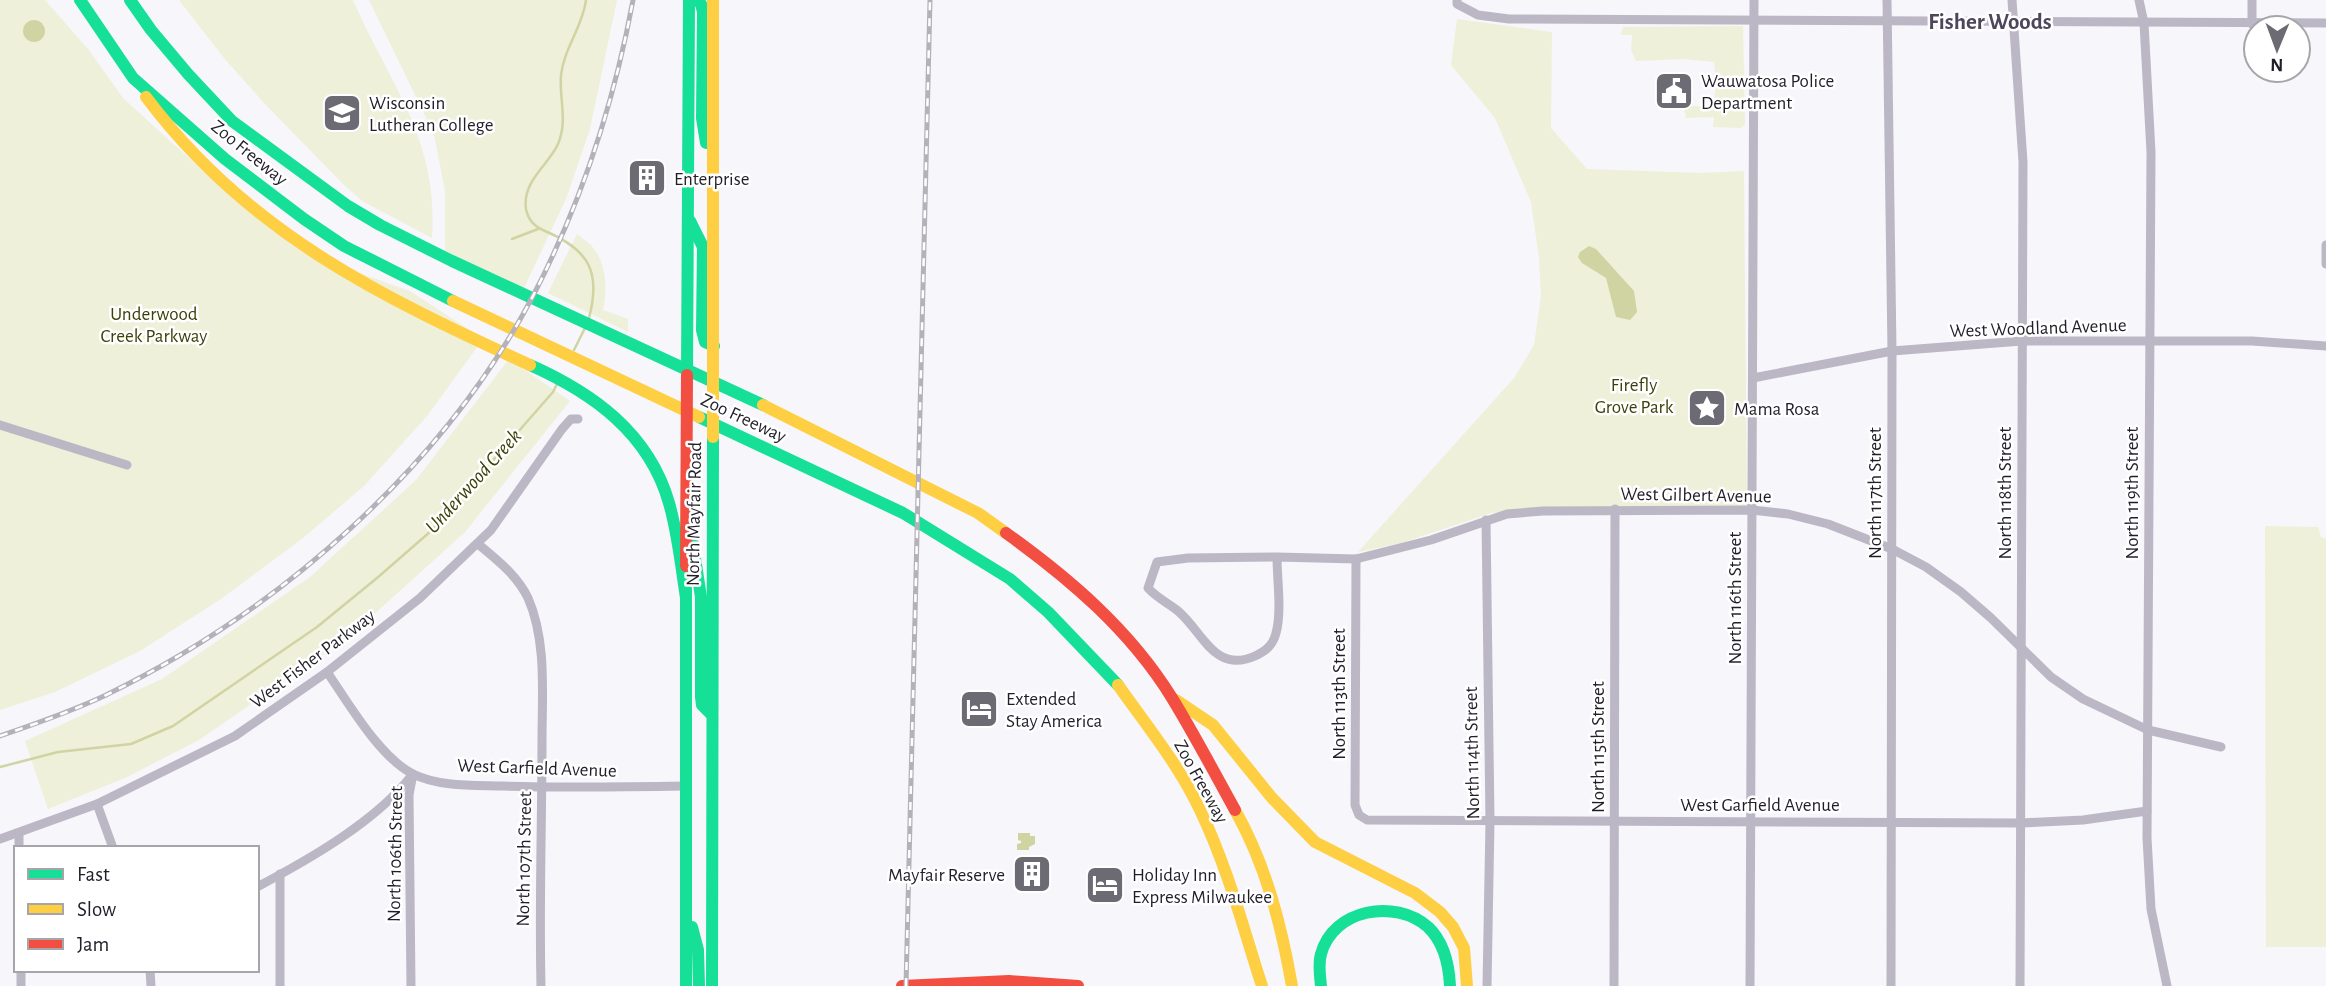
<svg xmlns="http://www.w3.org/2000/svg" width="2326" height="986" font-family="'Alegreya Sans',sans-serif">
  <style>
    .green { fill: #eef0d9 }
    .water { fill: #d0d4a3 }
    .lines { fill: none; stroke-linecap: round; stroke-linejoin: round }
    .stream { stroke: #d0d4a3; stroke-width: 2.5 }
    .street { stroke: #bcb7c5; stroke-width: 9 }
    .fast { stroke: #16e098; stroke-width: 12 }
    .slow { stroke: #ffcf43; stroke-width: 12 }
    .jam { stroke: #f24e42; stroke-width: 12 }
    .rail-casing { stroke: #b4b1ba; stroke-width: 5 }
    .rail { stroke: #fff; stroke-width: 2.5; stroke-dasharray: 8; stroke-linecap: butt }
    .labels { text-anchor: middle; stroke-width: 5; stroke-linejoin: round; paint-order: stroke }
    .poi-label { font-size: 19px; fill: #211e28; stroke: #fff; text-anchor: start }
    .street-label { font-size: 19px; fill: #211e28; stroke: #fff }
    .park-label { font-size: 19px; fill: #3d4007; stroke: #fff }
    .water-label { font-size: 21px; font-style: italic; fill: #3e4108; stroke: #fff }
    .quarter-label { font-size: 23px; font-weight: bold; fill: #4d465d; stroke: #fff }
  </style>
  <rect width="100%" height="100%" fill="#f7f6fb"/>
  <!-- green -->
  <g class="green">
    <polygon points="0,0 45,0 88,49 123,98 226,192 351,270 410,291 483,339 427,416 364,486 303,538 221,599 140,651 55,692 0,710"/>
    <path d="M179,0H353C390,85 439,139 432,238L362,201L342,183L263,102L224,58Z"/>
    <polygon points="369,0 617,0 590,129 566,199 524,288 445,253 445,191 434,134"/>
    <polygon points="1457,19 1552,32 1551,128 1587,169 1701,173 1744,171 1747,507 1491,513 1401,543 1358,552 1514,378 1534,345 1541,296 1539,258 1531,202 1495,118 1451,65"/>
    <polygon points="1743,26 1745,124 1741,128 1713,127 1714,117 1686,118 1684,106 1713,106 1716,86 1714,62 1684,59 1636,61 1631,50 1632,35 1621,35 1623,27"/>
    <path d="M577,234C582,238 590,243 594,249C607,266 607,291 603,310L628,319V332L548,293Z"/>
    <polygon points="509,359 570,401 465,532 350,636 199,740 125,778 48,809 25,741 162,679 310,577 416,480"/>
    <polygon points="2265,526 2318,527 2321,537 2326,539 2326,947 2266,947"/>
  </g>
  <!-- water -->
  <g class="water">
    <circle cx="34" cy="31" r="11"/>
    <polygon points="1589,246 1596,249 1634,291 1637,312 1630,320 1616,317 1606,278 1582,263 1578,257 1580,252"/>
    <polygon points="1018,833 1030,833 1030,836 1035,836 1035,844 1029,847 1029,850 1017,850 1017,844 1021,843 1021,841 1018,840"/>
  </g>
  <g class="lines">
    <!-- stream -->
    <g class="stream">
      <path d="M586,0C583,26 564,48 561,75C559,98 568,121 558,144C548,166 522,181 526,209C528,220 535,227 545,231C590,250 601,273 589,318"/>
      <polyline points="512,239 538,229"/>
      <polyline points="574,350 585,328"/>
      <polyline points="0,767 58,752 131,744 173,726 317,627 377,578 431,531 553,392 557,384"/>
    </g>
    <!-- street -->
    <g class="street">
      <polyline points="1457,0 1457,4 1478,15 1509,19 2326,23"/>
      <polyline points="1887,0 1892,351 1891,986"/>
      <polyline points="2012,0 2023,162 2020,986"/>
      <polyline points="2139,0 2144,23 2151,152 2147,838 2151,909 2167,986"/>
      <polyline points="2252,24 2252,0"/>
      <polyline points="2326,245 2326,264"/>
      <polyline points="1753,378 1892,351 2022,341 2252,341 2326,346"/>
      <polyline points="0,425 127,465"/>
      <polyline points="1486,520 1490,821 1487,986"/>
      <path d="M478,544C497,560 517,575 528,598C547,641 542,695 542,741C542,822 539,904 541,986"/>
      <path d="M1277,557C1277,579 1282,612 1276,633C1273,645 1266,651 1255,656C1214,674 1203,632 1178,611C1168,603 1157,598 1148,588L1157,562L1188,558L1277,557L1356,559L1431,540L1507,514L1543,511L1752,510L1788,514L1828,524L1892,549L1926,567L1961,592L1991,618L2051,677L2083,699L2148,730L2221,747"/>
      <polyline points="1356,559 1355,805 1359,815 1367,820 2021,823 2083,820 2147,811"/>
      <path d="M327,672C348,702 379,757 413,774C439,787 475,785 503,786C564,788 625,787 686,786"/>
      <polyline points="97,804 113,848"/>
      <polyline points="19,833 19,848"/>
      <polyline points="0,839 97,804 235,736 327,672 420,598 491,530 562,429 571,419 578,419"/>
      <path d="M257,887C308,860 377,821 412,775"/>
      <polyline points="21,970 21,986"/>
      <polyline points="150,970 151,986"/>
      <polyline points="280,986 280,874"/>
      <polyline points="411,986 409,795 413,774"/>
      <polyline points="1614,986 1615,509"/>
      <polyline points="1750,986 1754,0"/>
    </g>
    <!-- fast -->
    <g class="fast">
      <polyline points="80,0 133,78 225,159 304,219 344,246 453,301"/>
      <polyline points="130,0 151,30 188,74 232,121 348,206 380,225 452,261 763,405"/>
      <polyline points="697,0 701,4 703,12 702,118 706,143"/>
      <polyline points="690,221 703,247 702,330 705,342 714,346"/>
      <path d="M530,365C593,393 649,433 669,503C678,534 681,566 686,598"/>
      <polyline points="687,375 689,0"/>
      <polyline points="699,417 903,513 1010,579 1048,612 1118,685"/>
      <polyline points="692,539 701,597 701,697 702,705 710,713"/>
      <polyline points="686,589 686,986"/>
      <polyline points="692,927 698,950 699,986"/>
      <polyline points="712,986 713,437"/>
      <path d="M1321,986C1320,976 1318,964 1321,954C1333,909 1395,898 1428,927C1444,942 1449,965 1450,986"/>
    </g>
    <!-- slow -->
    <g class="slow">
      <polyline points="713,0 713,437"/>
      <path d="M146,97C248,233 380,296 530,365"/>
      <polyline points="453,301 699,417"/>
      <polyline points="763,405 978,513 1006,533"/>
      <path d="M1118,685C1147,726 1179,765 1200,810C1227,866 1243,927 1262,986"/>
      <polyline points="1176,700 1213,725 1272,798 1315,842 1415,893 1440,912 1453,927 1464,948 1467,986"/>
      <path d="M1235,810C1266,865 1281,924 1292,986"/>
    </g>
    <!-- jam -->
    <g class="jam">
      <path d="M1006,533C1070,579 1130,630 1172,698C1194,734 1214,772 1235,810"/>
      <polyline points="686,566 687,375"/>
      <polyline points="902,986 1009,981 1078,986"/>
    </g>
    <!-- rail casing -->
    <g class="rail-casing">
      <g id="rail">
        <path d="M0,736C35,724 70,712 104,696C278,612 444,467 534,294C582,201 614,103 633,0"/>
        <polyline points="906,986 930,0"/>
      </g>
    </g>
    <!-- rail -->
    <use href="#rail" class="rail"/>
  </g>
  <!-- icons -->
  <defs>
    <g id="civic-square" transform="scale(2.0125)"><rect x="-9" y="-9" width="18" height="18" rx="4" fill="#6c6a72" stroke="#fff"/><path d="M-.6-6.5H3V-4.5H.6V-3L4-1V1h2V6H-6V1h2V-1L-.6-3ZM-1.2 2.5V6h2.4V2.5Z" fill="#fff"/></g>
    <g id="university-square" transform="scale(2.0125)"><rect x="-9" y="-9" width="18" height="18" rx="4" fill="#6c6a72" stroke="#fff"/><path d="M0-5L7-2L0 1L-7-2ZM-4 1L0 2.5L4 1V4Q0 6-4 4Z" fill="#fff"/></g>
    <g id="building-square" transform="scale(2.0125)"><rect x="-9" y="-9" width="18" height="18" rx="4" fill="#6c6a72" stroke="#fff"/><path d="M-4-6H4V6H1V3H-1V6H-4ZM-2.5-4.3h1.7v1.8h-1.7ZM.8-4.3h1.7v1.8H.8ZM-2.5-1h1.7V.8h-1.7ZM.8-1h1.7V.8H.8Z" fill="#fff"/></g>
    <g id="sight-square" transform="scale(2.0125)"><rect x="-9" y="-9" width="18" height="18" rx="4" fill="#6c6a72" stroke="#fff"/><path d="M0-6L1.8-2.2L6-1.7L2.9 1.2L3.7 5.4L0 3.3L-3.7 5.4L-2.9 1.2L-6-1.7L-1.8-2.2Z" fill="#fff"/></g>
    <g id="hotel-square" transform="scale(2.0125)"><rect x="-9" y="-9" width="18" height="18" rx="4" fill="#6c6a72" stroke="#fff"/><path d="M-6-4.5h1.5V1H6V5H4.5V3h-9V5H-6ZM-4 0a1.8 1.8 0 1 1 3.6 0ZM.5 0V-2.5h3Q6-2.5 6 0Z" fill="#fff"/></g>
  </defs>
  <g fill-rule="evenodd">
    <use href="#civic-square" x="1674" y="91"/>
    <use href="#university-square" x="342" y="113"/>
    <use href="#building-square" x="647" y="178"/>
    <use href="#sight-square" x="1707" y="408"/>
    <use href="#hotel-square" x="979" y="709"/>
    <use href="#building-square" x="1032" y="874"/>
    <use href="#hotel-square" x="1105" y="885"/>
  </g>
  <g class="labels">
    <!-- poi labels -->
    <g class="poi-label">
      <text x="1701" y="87">Wauwatosa Police<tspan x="1701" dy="22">Department</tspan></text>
      <text x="369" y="109">Wisconsin<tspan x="369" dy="22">Lutheran College</tspan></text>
      <text x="674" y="185">Enterprise</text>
      <text x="1734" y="415">Mama Rosa</text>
      <text x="1006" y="705">Extended<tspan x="1006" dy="22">Stay America</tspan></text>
      <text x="1005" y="881" text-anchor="end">Mayfair Reserve</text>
      <text x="1132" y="881">Holiday Inn<tspan x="1132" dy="22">Express Milwaukee</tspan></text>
    </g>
    <!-- street labels -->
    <g class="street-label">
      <text transform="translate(250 152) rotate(39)" y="7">Zoo Freeway</text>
      <text transform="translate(2038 327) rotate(-2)" y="7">West Woodland Avenue</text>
      <text transform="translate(744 417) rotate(25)" y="7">Zoo Freeway</text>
      <text transform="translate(1874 493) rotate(-90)" y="7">North 117th Street</text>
      <text transform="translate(2004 493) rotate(-90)" y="7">North 118th Street</text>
      <text transform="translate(2131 493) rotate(-90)" y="7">North 119th Street</text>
      <text transform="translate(1696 494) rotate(1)" y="7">West Gilbert Avenue</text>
      <text transform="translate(693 514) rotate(-89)" y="7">North Mayfair Road</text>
      <text transform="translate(1734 598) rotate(-90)" y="7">North 116th Street</text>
      <text transform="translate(312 658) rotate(-37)" y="7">West Fisher Parkway</text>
      <text transform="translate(1338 694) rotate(-90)" y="7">North 113th Street</text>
      <text transform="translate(1597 747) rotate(-90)" y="7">North 115th Street</text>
      <text transform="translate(1471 753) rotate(-91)" y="7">North 114th Street</text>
      <text transform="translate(537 767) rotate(2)" y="7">West Garfield Avenue</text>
      <text transform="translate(1202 781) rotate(61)" y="7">Zoo Freeway</text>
      <text x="1760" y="811">West Garfield Avenue</text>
      <text transform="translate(394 854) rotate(-89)" y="7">North 106th Street</text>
      <text transform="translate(523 859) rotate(-89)" y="7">North 107th Street</text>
    </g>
    <!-- park labels -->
    <g class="park-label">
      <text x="154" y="320">Underwood<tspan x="154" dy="22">Creek Parkway</tspan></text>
      <text x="1634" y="391">Firefly<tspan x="1634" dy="22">Grove Park</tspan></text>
    </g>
    <!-- water labels -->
    <g class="water-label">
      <text transform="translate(473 481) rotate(-48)" y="7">Underwood Creek</text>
    </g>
    <!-- quarter labels -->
    <g class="quarter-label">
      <text x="1990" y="29">Fisher Woods</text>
    </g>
  </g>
  <!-- legend -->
  <rect x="14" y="846" width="245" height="126" fill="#ffffff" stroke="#a6a5a9" stroke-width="2"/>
  <rect x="28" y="869" width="35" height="10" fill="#16e098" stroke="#a6a5a9" stroke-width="2"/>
  <text x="77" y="881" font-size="21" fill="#211e28">Fast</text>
  <rect x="28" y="904" width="35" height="10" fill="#ffcf43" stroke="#a6a5a9" stroke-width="2"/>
  <text x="77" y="916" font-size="21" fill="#211e28">Slow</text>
  <rect x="28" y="939" width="35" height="10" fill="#f24e42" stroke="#a6a5a9" stroke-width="2"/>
  <text x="77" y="951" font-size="21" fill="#211e28">Jam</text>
  <!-- north arrow -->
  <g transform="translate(2277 49) rotate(181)"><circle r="33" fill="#ffffff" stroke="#a6a5a9" stroke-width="2"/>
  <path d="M0-5L12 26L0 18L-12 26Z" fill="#6c6a72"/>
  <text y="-10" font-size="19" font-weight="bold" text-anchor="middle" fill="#211e28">N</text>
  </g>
</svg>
